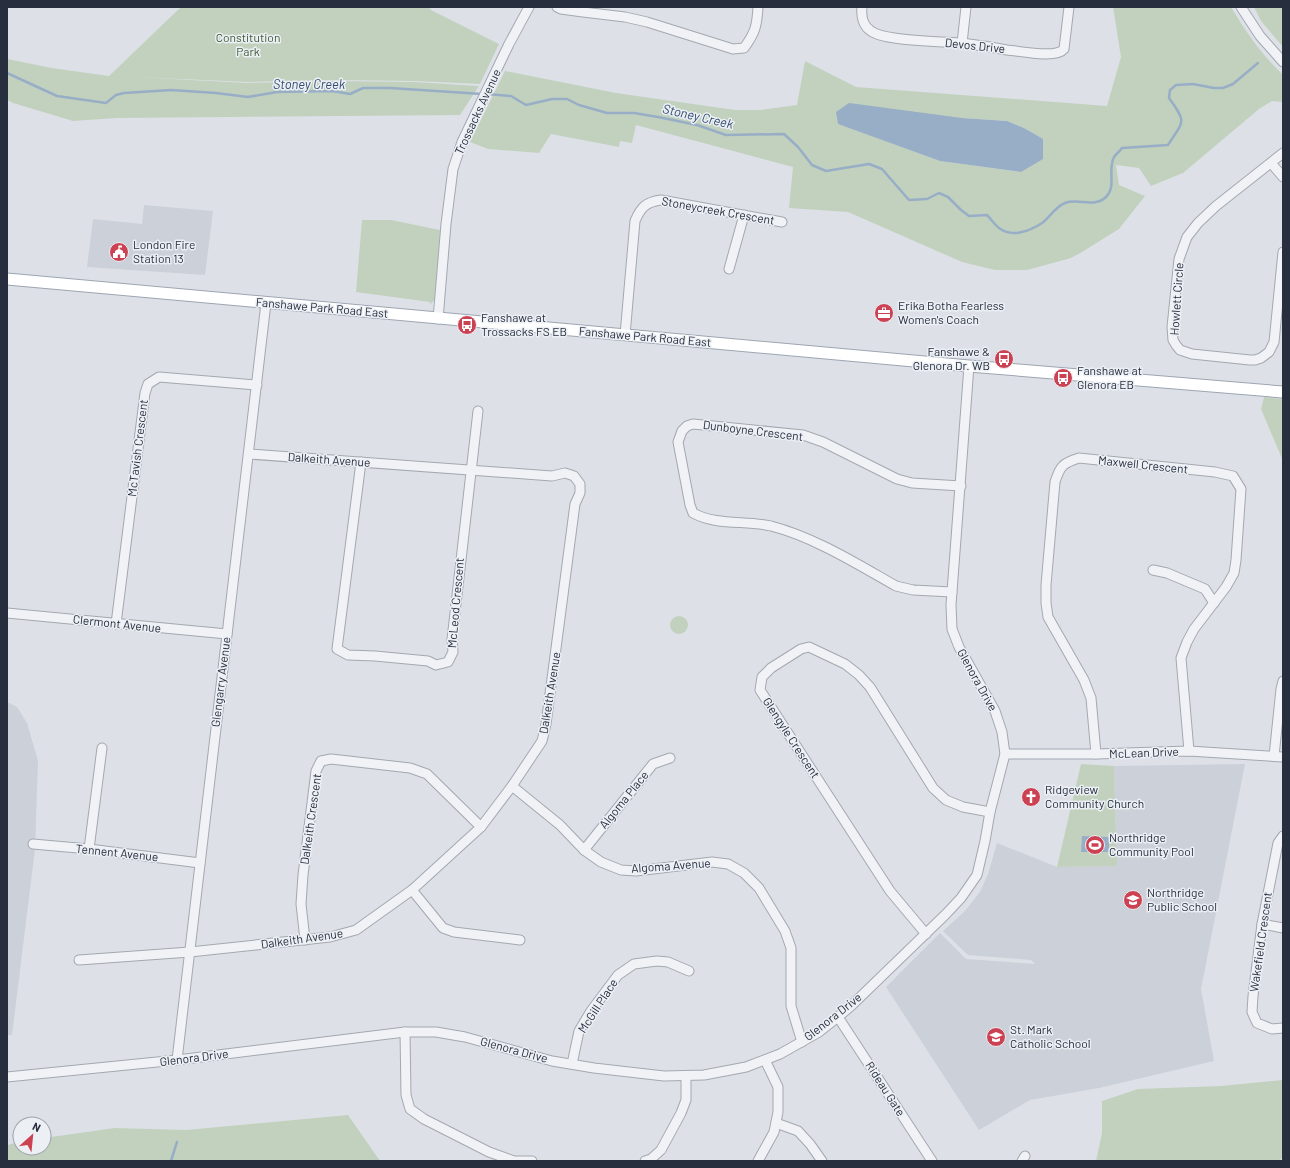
<svg xmlns="http://www.w3.org/2000/svg" width="1290" height="1168" font-family="Barlow,sans-serif">
  <style>
    .built { fill: #cbd0d9 }
    .green { fill: #c2d1be; fill-rule: evenodd }
    .water { fill: #98aec7 }
    .lines { fill: none; stroke-linecap: round; stroke-linejoin: round }
    .stream { stroke: #98aec7; stroke-width: 2.5 }
    .minor-casing { stroke: #a3a8b1; stroke-width: 11 }
    .major-casing { stroke: #9da5b2; stroke-width: 13 }
    .minor { stroke: #f0f2f5; stroke-width: 9 }
    .major { stroke: #fff; stroke-width: 11 }
    .labels { text-anchor: middle; stroke-width: 3; stroke-linejoin: round; paint-order: stroke }
    .park-label { font-size: 12px; fill: #3a5934; stroke: #ecf0f5 }
    .street-label { font-size: 12px; fill: #272e3d; stroke: #ecf0f5 }
    .poi-label { font-size: 12px; fill: #272e3d; stroke: #ecf0f5; text-anchor: start }
    .water-label { font-size: 13px; font-style: italic; fill: #324c70; stroke: #ecf0f5 }
  </style>
  <rect width="100%" height="100%" fill="#dde1e7"/>
  <!-- built -->
  <g class="built">
    <polygon points="144,205 213,211 205,275 87,267 93,219 142,224"/>
    <polygon points="7,702 17,707 27,723 38,761 35,849 12,1035 7,1035"/>
    <polygon points="1245,764 1201,989 1214,1061 1099,1088 1030,1100 979,1130 886,987 940,933 966,959 1035,964 1031,960 968,955 943,931 965,911 980,892 988,874 997,843 1057,867 1117,866 1114,766"/>
  </g>
  <!-- green -->
  <g class="green">
    <polygon points="181,7 429,7 431,10 499,44 480,84 415,81 336,80 248,82 134,77 248,83 335,81 415,82 479,86 460,115 117,118 73,121 13,103 7,100 7,59 52,68 109,76"/>
    <path d="M1113,7H1231C1246,32 1262,55 1283,75V102L1272,101L1259,109L1183,173L1151,186L1139,168L1116,165L1119,185L1145,196L1119,229L1082,252L1071,258L1027,270H995L962,262L848,212L789,208L793,167L636,125L632,143L620,141L619,147L551,134L539,153L488,149L470,142L505,71L616,93L735,110H761L797,105L805,61L856,87L1107,106L1121,57ZM962,118L1007,121L1024,128L1042,139L1021,172L940,161L839,124Z"/>
    <polygon points="1254,7 1283,7 1283,47 1261,21"/>
    <polygon points="362,220 391,220 440,230 435,300 430,304 430,302 356,292"/>
    <polygon points="1264,397 1283,399 1283,461 1261,409"/>
    <circle cx="679" cy="625" r="9"/>
    <polygon points="1081,764 1114,766 1117,866 1057,867"/>
    <polygon points="1283,1080 1283,1155 1280,1161 1096,1161 1102,1133 1102,1101 1138,1089 1221,1086"/>
    <polygon points="348,1115 380,1161 7,1161 7,1145 20,1142 20,1148 44,1148 44,1138 115,1128 186,1130"/>
  </g>
  <!-- water -->
  <g class="water">
    <polygon points="849,103 962,118 1007,121 1024,128 1043,139 1043,159 1021,172 940,161 838,124 836,112"/>
    <polygon points="1082,836 1109,837 1109,852 1081,852"/>
  </g>
  <g class="lines">
    <!-- stream -->
    <g class="stream">
      <polyline points="7,73 57,96 106,103 116,95 124,93 171,90 216,93 248,97 277,92 332,91 350,94 363,88 390,88 482,94"/>
      <path d="M487,94L511,96L526,105L552,99H567L579,105L607,113H634L658,117L697,125L726,135L784,134L798,147L812,165L826,171L869,164L882,169L909,200L927,199L939,193L948,197L961,210L969,216L987,215C991,219 995,225 999,228C1012,238 1030,231 1042,223C1050,217 1055,207 1065,203C1078,198 1095,208 1106,197C1117,186 1107,171 1114,157C1116,154 1120,151 1122,148L1168,145C1184,120 1187,123 1169,98L1170,90L1176,85L1193,84L1214,88H1223L1233,84L1258,63"/>
      <polyline points="171,1161 177,1142"/>
    </g>
    <!-- minor casing -->
    <g class="minor-casing">
      <g id="minor">
        <path d="M557,7L561,9L583,12L625,17L647,22L733,49L744,48C755,33 757,26 758,7"/>
        <path d="M862,7C861,16 863,26 871,31C883,41 944,42 962,43C977,45 992,47 1007,50C1020,51 1056,59 1064,49L1069,7"/>
        <polyline points="1241,7 1260,36 1283,62"/>
        <polyline points="962,43 966,7"/>
        <polyline points="1283,153 1216,206 1198,223 1187,237 1179,259 1172,327 1173,340 1176,345 1180,350 1192,354 1250,360 1255,360 1261,358 1269,352 1274,342 1283,252"/>
        <polyline points="1271,163 1283,177"/>
        <polyline points="729,269 744,215"/>
        <polyline points="438,319 446,224 453,169 462,142 509,44 529,7"/>
        <path d="M625,335L635,221C641,207 646,202 661,200L782,222"/>
        <polyline points="361,462 337,649 348,655 375,656 428,661 436,665 448,662 453,652 452,639 478,411"/>
        <polyline points="1153,570 1167,573 1205,589 1214,603"/>
        <path d="M952,592L913,590L896,586C857,564 814,537 771,526C745,520 717,526 693,513L690,505L678,442L682,431L687,426L693,424L803,435L823,442L897,479L912,483L961,486"/>
        <polyline points="7,613 227,634"/>
        <polyline points="116,624 145,393 148,384 159,377 257,385"/>
        <polyline points="1005,754 1096,754 1189,751 1283,757"/>
        <path d="M1096,754L1091,698L1084,680L1048,617L1046,603V585L1055,482C1060,466 1063,463 1079,458L1215,472L1233,476L1241,489L1236,560L1234,573L1226,587L1194,629L1187,642L1181,658L1189,751"/>
        <polyline points="1274,756 1281,689 1283,681"/>
        <polyline points="512,786 560,825 584,850 601,862 621,870 636,871 712,862 728,864 744,873 759,888 785,931 791,948 791,1006 802,1042"/>
        <polyline points="1283,836 1278,843 1262,924 1253,996 1252,1012 1257,1023 1272,1029 1283,1028"/>
        <polyline points="33,844 89,849 200,863"/>
        <polyline points="89,849 102,748"/>
        <polyline points="584,850 653,764 670,758"/>
        <polyline points="412,890 443,928 454,932 520,940"/>
        <polyline points="1262,924 1283,928"/>
        <polyline points="926,934 890,891 760,690 762,677 771,668 801,649 809,647 845,664 859,675 870,687 933,788 946,800 963,807 990,812"/>
        <polyline points="305,940 301,904 303,875 316,771 321,761 331,759 410,768 427,774 481,827"/>
        <polyline points="79,960 190,952 330,937 356,930 412,890 481,827 512,786 542,741 546,724 575,504 580,493 580,484 574,476 565,473 552,476 249,454"/>
        <polyline points="838,1017 932,1161"/>
        <polyline points="405,1032 406,1095 410,1109 424,1119 489,1152 514,1161 532,1161"/>
        <polyline points="177,1060 266,303"/>
        <polyline points="572,1064 579,1031 591,1011 618,975 634,964 657,961 668,962 689,971"/>
        <polyline points="7,1077 177,1060 405,1032 436,1032 465,1037 552,1061 594,1068 664,1076 704,1075 746,1067 780,1054 819,1032 838,1017 852,1005 946,914 961,898 977,875 985,841 990,812 1005,754 1002,732 995,711 959,647 952,629 951,605 969,366"/>
        <polyline points="776,1123 798,1131 810,1144 822,1161"/>
        <polyline points="645,1161 651,1159 661,1150 681,1113 686,1100 686,1076"/>
        <polyline points="758,1161 774,1132 778,1112 778,1087 765,1060"/>
        <polyline points="1022,1161 1025,1156"/>
      </g>
    </g>
    <!-- major casing -->
    <g class="major-casing">
      <polyline id="major" points="7,279 969,366 1283,392"/>
    </g>
    <!-- minor -->
    <use href="#minor" class="minor"/>
    <!-- major -->
    <use href="#major" class="major"/>
  </g>
  <!-- icons -->
  <defs>
    <g id="civic-disc" transform="scale(1)"><circle r="9.5" fill="#cc4253" stroke="#ecf0f5"/><path d="M-.6-6.5H3V-4.5H.6V-3L4-1V1h2V6H-6V1h2V-1L-.6-3ZM-1.2 2.5V6h2.4V2.5Z" fill="#fff"/></g>
    <g id="office-disc" transform="scale(1)"><circle r="9.5" fill="#cc4253" stroke="#ecf0f5"/><path d="M-6-3h4V-5.5h4V-3h4V5H-6ZM-1-4.5V-3h2v-1.5ZM-6 0V1H6V0Z" fill="#fff"/></g>
    <g id="bus-disc" transform="scale(1)"><circle r="9.5" fill="#cc4253" stroke="#ecf0f5"/><path d="M-5-6H5V4H4V6H2V4H-2V6H-4V4H-5ZM-3.5-4V0h7V-4ZM-3.5 1.2v1.5H-2V1.2ZM2 1.2v1.5H3.5V1.2Z" fill="#fff"/></g>
    <g id="church-disc" transform="scale(1)"><circle r="9.5" fill="#cc4253" stroke="#ecf0f5"/><path d="M-1.2-6h2.4v3.5h3.3v2.4h-3.3V6h-2.4V-.1h-3.3v-2.4h3.3Z" fill="#fff"/></g>
    <g id="stadium-disc" transform="scale(1)"><circle r="9.5" fill="#cc4253" stroke="#ecf0f5"/><path d="M0-5a6.5 5 0 1 0 0 10a6.5 5 0 1 0 0-10ZM-3.5-1.8h7v3.6h-7Z" fill="#fff"/></g>
    <g id="school-disc" transform="scale(1)"><circle r="9.5" fill="#cc4253" stroke="#ecf0f5"/><path d="M0-5L7-2L0 1L-7-2ZM-4 1L0 2.5L4 1V4Q0 6-4 4Z" fill="#fff"/></g>
  </defs>
  <g fill-rule="evenodd">
    <use href="#civic-disc" x="119" y="252"/>
    <use href="#office-disc" x="884" y="313"/>
    <use href="#bus-disc" x="467" y="325"/>
    <use href="#bus-disc" x="1004" y="359"/>
    <use href="#bus-disc" x="1063" y="378"/>
    <use href="#church-disc" x="1031" y="797"/>
    <use href="#stadium-disc" x="1095" y="845"/>
    <use href="#school-disc" x="1133" y="900"/>
    <use href="#school-disc" x="996" y="1037"/>
  </g>
  <g class="labels">
    <!-- park labels -->
    <g class="park-label">
      <text x="248" y="42">Constitution<tspan x="248" dy="14">Park</tspan></text>
    </g>
    <!-- street labels -->
    <g class="street-label">
      <text transform="translate(975 46) rotate(6)" y="4">Devos Drive</text>
      <text transform="translate(478 112) rotate(-65)" y="4">Trossacks Avenue</text>
      <text transform="translate(718 211) rotate(10)" y="4">Stoneycreek Crescent</text>
      <text transform="translate(1177 299) rotate(-86)" y="4">Howlett Circle</text>
      <text transform="translate(322 308) rotate(5)" y="4">Fanshawe Park Road East</text>
      <text transform="translate(645 337) rotate(5)" y="4">Fanshawe Park Road East</text>
      <text transform="translate(753 431) rotate(7)" y="4">Dunboyne Crescent</text>
      <text transform="translate(138 448) rotate(-83)" y="4">McTavish Crescent</text>
      <text transform="translate(329 460) rotate(4)" y="4">Dalkeith Avenue</text>
      <text transform="translate(1143 465) rotate(6)" y="4">Maxwell Crescent</text>
      <text transform="translate(456 603) rotate(-85)" y="4">McLeod Crescent</text>
      <text transform="translate(117 624) rotate(6)" y="4">Clermont Avenue</text>
      <text transform="translate(977 680) rotate(61)" y="4">Glenora Drive</text>
      <text transform="translate(221 682) rotate(-83)" y="4">Glengarry Avenue</text>
      <text transform="translate(550 693) rotate(-81)" y="4">Dalkeith Avenue</text>
      <text transform="translate(791 738) rotate(57)" y="4">Glengyle Crescent</text>
      <text transform="translate(1144 753) rotate(-2)" y="4">McLean Drive</text>
      <text transform="translate(624 800) rotate(-51)" y="4">Algoma Place</text>
      <text transform="translate(311 819) rotate(-82)" y="4">Dalkeith Crescent</text>
      <text transform="translate(117 853) rotate(6)" y="4">Tennent Avenue</text>
      <text transform="translate(671 866) rotate(-4)" y="4">Algoma Avenue</text>
      <text transform="translate(302 939) rotate(-8)" y="4">Dalkeith Avenue</text>
      <text transform="translate(1261 942) rotate(-82)" y="4">Wakefield Crescent</text>
      <text transform="translate(598 1006) rotate(-57)" y="4">McGill Place</text>
      <text transform="translate(833 1017) rotate(-38)" y="4">Glenora Drive</text>
      <text transform="translate(514 1050) rotate(15)" y="4">Glenora Drive</text>
      <text transform="translate(194 1058) rotate(-7)" y="4">Glenora Drive</text>
      <text transform="translate(885 1089) rotate(57)" y="4">Rideau Gate</text>
    </g>
    <!-- poi labels -->
    <g class="poi-label">
      <text x="133" y="249">London Fire<tspan x="133" dy="14">Station 13</tspan></text>
      <text x="898" y="310">Erika Botha Fearless<tspan x="898" dy="14">Women's Coach</tspan></text>
      <text x="481" y="322">Fanshawe at<tspan x="481" dy="14">Trossacks FS EB</tspan></text>
      <text x="990" y="356" text-anchor="end">Fanshawe &amp;<tspan x="990" dy="14">Glenora Dr. WB</tspan></text>
      <text x="1077" y="375">Fanshawe at<tspan x="1077" dy="14">Glenora EB</tspan></text>
      <text x="1045" y="794">Ridgeview<tspan x="1045" dy="14">Community Church</tspan></text>
      <text x="1109" y="842">Northridge<tspan x="1109" dy="14">Community Pool</tspan></text>
      <text x="1147" y="897">Northridge<tspan x="1147" dy="14">Public School</tspan></text>
      <text x="1010" y="1034">St. Mark<tspan x="1010" dy="14">Catholic School</tspan></text>
    </g>
    <!-- water labels -->
    <g class="water-label">
      <text x="309" y="89">Stoney Creek</text>
      <text transform="translate(698 116) rotate(13)" y="5">Stoney Creek</text>
    </g>
  </g>
  <!-- border -->
  <rect width="1290" height="1168" fill="none" stroke="#272e3d" stroke-width="16"/>
  <!-- north arrow -->
  <g transform="translate(32 1136) rotate(27)"><circle r="19" fill="#ecf0f5" stroke="#9da2ab"/>
  <path d="M0-3L7 15L0 10L-7 15Z" fill="#cc4253"/>
  <text y="-6" font-size="11" font-weight="bold" text-anchor="middle" fill="#272e3d">N</text>
  </g>
</svg>
